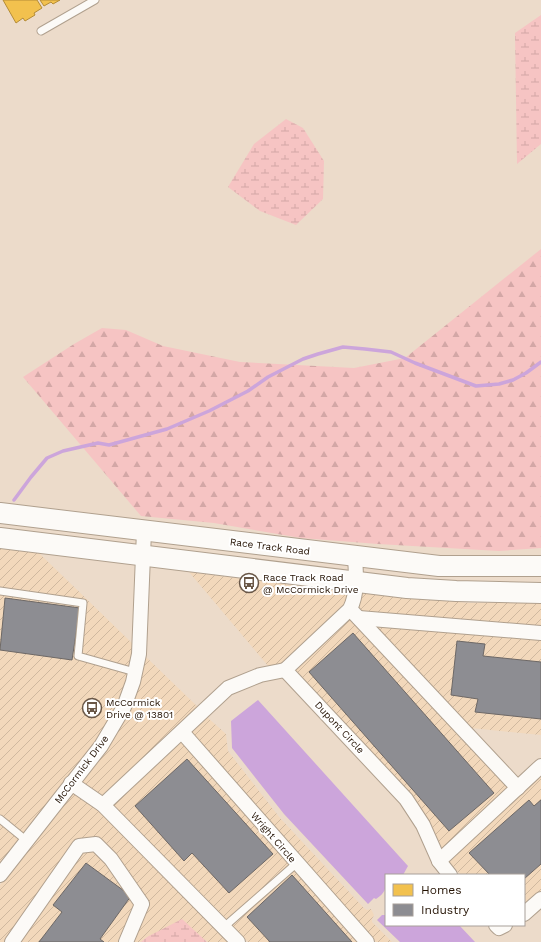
<svg xmlns="http://www.w3.org/2000/svg" width="541" height="942" font-family="'Work Sans',sans-serif">
  <style>
    .industrial { fill: url(#industrial-furrows) }
    .forest { fill: url(#forest-firs) }
    .wetland { fill: url(#wetland-marsh) }
    .water { fill: #cca5db }
    .homes { fill: #f2c14e; stroke: #b48c37 }
    .industry { fill: #8d8d92; stroke: #6d6866 }
    .lines { fill: none; stroke-linecap: round; stroke-linejoin: round }
    .stream { stroke: #cca5db; stroke-width: 3.5 }
    .lane-casing { stroke: #b0a08e; stroke-width: 9 }
    .street-casing { stroke: #b0a08e; stroke-width: 16 }
    .secondary-casing { stroke: #b0a08e; stroke-width: 22 }
    .lane { stroke: #fcfaf7; stroke-width: 7 }
    .street { stroke: #fcfaf7; stroke-width: 14 }
    .secondary { stroke: #fcfaf7; stroke-width: 20 }
    .labels { text-anchor: middle; stroke-width: 4; stroke-linejoin: round; paint-order: stroke }
    .street-label { font-size: 10px; fill: #221000; stroke: #fff }
    .poi-label { font-size: 10px; fill: #221000; stroke: #fff; text-anchor: start }
  </style>
  <defs>
    <pattern id="industrial-furrows" width="10" height="10" patternUnits="userSpaceOnUse"><rect width="10" height="10" fill="#f2d8bb"/><path d="M-1 1l2-2M0 10L10 0M9 11l2-2" fill="none" stroke="#cfb89f"/></pattern>
    <pattern id="forest-firs" width="22" height="20" patternUnits="userSpaceOnUse"><rect width="22" height="20" fill="#f6c4c3"/><path d="M5 1l3.5 6h-7zM16 11l3.5 6h-7z" fill="#d3a7a6"/></pattern>
    <pattern id="wetland-marsh" width="20" height="14" patternUnits="userSpaceOnUse"><rect width="20" height="14" fill="#f6c4c3"/><path d="M1 5h8M5 5V1M11 12h8M15 12V8" fill="none" stroke="#d3a7a6"/></pattern>
  </defs>
  <rect width="100%" height="100%" fill="#ecdbca"/>
  <!-- industrial -->
  <g class="industrial">
    <polygon points="0,548 39,553 133,644 132,654 127,681 118,705 95,743 0,865"/>
    <polygon points="189,572 348,592 347,600 345,605 282,664 269,667"/>
    <polygon points="361,593 470,603 541,603 541,626 363,611 358,607"/>
    <polygon points="349,618 460,736 459,739 464,740 509,789 442,850 429,821 411,795 294,669"/>
    <polygon points="376,626 541,639 541,735 471,728"/>
    <polygon points="145,656 199,708 103,797 81,781"/>
    <polygon points="207,717 226,734 228,751 280,818 364,908 367,910 371,909 374,915 372,919 372,922 392,942 376,942 191,732"/>
    <polygon points="181,741 358,942 248,942 113,805"/>
    <polygon points="541,775 541,891 524,906 524,875 461,875 448,861"/>
    <polygon points="72,792 99,810 229,942 207,942 206,940 147,937 141,942 133,942 148,906 148,900 117,855 101,839 73,842 5,942 0,942 0,885"/>
    <polygon points="93,851 106,864 135,906 119,942 20,942 82,852"/>
  </g>
  <!-- forest -->
  <polygon class="forest" points="541,249 541,548 499,551 378,544 301,538 214,523 141,516 23,377 74,344 102,328 126,330 163,346 240,362 354,368 405,358"/>
  <!-- wetland -->
  <g class="wetland">
    <polygon points="541,15 541,144 517,164 515,33"/>
    <polygon points="286,119 303,128 324,161 323,199 296,225 260,211 228,187 254,144"/>
    <polygon points="182,919 207,942 141,942 147,937"/>
  </g>
  <!-- water -->
  <g class="water">
    <path d="M258,700L408,866L403,875H386C386,887 387,892 376,899L374,898L368,904L284,814L232,748L231,721Z"/>
    <polygon points="382,915 386,915 386,925 459,925 475,942 400,942 377,920"/>
  </g>
  <!-- homes -->
  <g class="homes">
    <polygon points="3,0 37,0 42,8 34,13 35,15 25,21 23,18 16,23"/>
    <polygon points="40,0 60,0 53,4 51,2 44,6"/>
  </g>
  <!-- industry -->
  <g class="industry">
    <polygon points="5,598 80,608 72,660 0,650"/>
    <polygon points="353,633 494,793 449,831 309,672"/>
    <polygon points="457,641 485,644 483,656 541,662 541,719 475,712 478,699 451,695"/>
    <polygon points="187,759 273,854 229,893 192,853 184,861 135,806"/>
    <polygon points="529,800 534,806 541,800 541,864 524,879 524,875 490,875 469,853"/>
    <polygon points="86,863 131,896 100,939 104,942 39,942 62,912 53,905"/>
    <polygon points="292,875 352,942 270,942 247,917"/>
  </g>
  <g class="lines">
    <!-- stream -->
    <polyline class="stream" points="14,500 31,477 47,458 63,451 98,443 109,445 167,429 209,411 248,391 268,377 303,359 318,354 343,347 365,349 391,352 415,363 476,386 499,384 513,380 526,373 541,362"/>
    <!-- lane casing -->
    <g class="lane-casing">
      <g id="lane">
        <polyline points="41,31 95,0"/>
        <polyline points="0,591 83,603 78,656 135,672"/>
        <polyline points="0,819 27,841"/>
        <polyline points="224,927 297,863"/>
      </g>
    </g>
    <!-- street casing -->
    <g class="street-casing">
      <g id="street">
        <path d="M355,557C356,574 358,593 350,609L285,670L406,799L423,825L439,861L450,875"/>
        <polyline points="350,609 518,788"/>
        <polyline points="359,618 541,633"/>
        <polyline points="182,732 367,942"/>
        <polyline points="71,783 103,805 238,942"/>
        <polyline points="103,805 228,688 260,675 285,670"/>
        <polyline points="439,861 541,766"/>
        <polyline points="0,875 101,746 124,707 133,682 139,654 144,531"/>
        <polyline points="524,914 541,899"/>
        <polyline points="496,925 499,928 505,925"/>
        <polyline points="12,942 79,846 96,844 111,859 142,904 126,942"/>
      </g>
    </g>
    <!-- secondary casing -->
    <g class="secondary-casing">
      <g id="secondary">
        <polyline points="0,513 439,566 541,566"/>
        <polyline points="0,538 407,588 456,591 541,593"/>
      </g>
    </g>
    <!-- lane -->
    <use href="#lane" class="lane"/>
    <!-- street -->
    <use href="#street" class="street"/>
    <!-- secondary -->
    <use href="#secondary" class="secondary"/>
  </g>
  <!-- icons -->
  <defs>
    <g id="bus-ring" transform="scale(1)"><circle r="9.5" fill="#fff" stroke="#695747" stroke-width="1.5"/><path d="M-5-6H5V4H4V6H2V4H-2V6H-4V4H-5ZM-3.5-4V0h7V-4ZM-3.5 1.2v1.5H-2V1.2ZM2 1.2v1.5H3.5V1.2Z" fill="#695747"/></g>
  </defs>
  <g fill-rule="evenodd">
    <use href="#bus-ring" x="249" y="583"/>
    <use href="#bus-ring" x="92" y="708"/>
  </g>
  <g class="labels">
    <!-- street labels -->
    <g class="street-label">
      <text transform="translate(270 546) rotate(7)" y="4">Race Track Road</text>
      <text transform="translate(340 727) rotate(47)" y="4">Dupont Circle</text>
      <text transform="translate(81 769) rotate(-53)" y="4">McCormick Drive</text>
      <text transform="translate(274 837) rotate(49)" y="4">Wright Circle</text>
    </g>
    <!-- poi labels -->
    <g class="poi-label">
      <text x="263" y="581">Race Track Road<tspan x="263" dy="12">@ McCormick Drive</tspan></text>
      <text x="106" y="706">McCormick<tspan x="106" dy="12">Drive @ 13801</tspan></text>
    </g>
  </g>
  <!-- legend -->
  <rect x="385" y="874" width="140" height="52" fill="#ffffff" stroke="#a79f99"/>
  <rect x="393" y="884" width="20" height="12" fill="#f2c14e" stroke="#a79f99"/>
  <text x="421" y="894" font-size="12" fill="#221000">Homes</text>
  <rect x="393" y="904" width="20" height="12" fill="#8d8d92" stroke="#a79f99"/>
  <text x="421" y="914" font-size="12" fill="#221000">Industry</text>
</svg>
